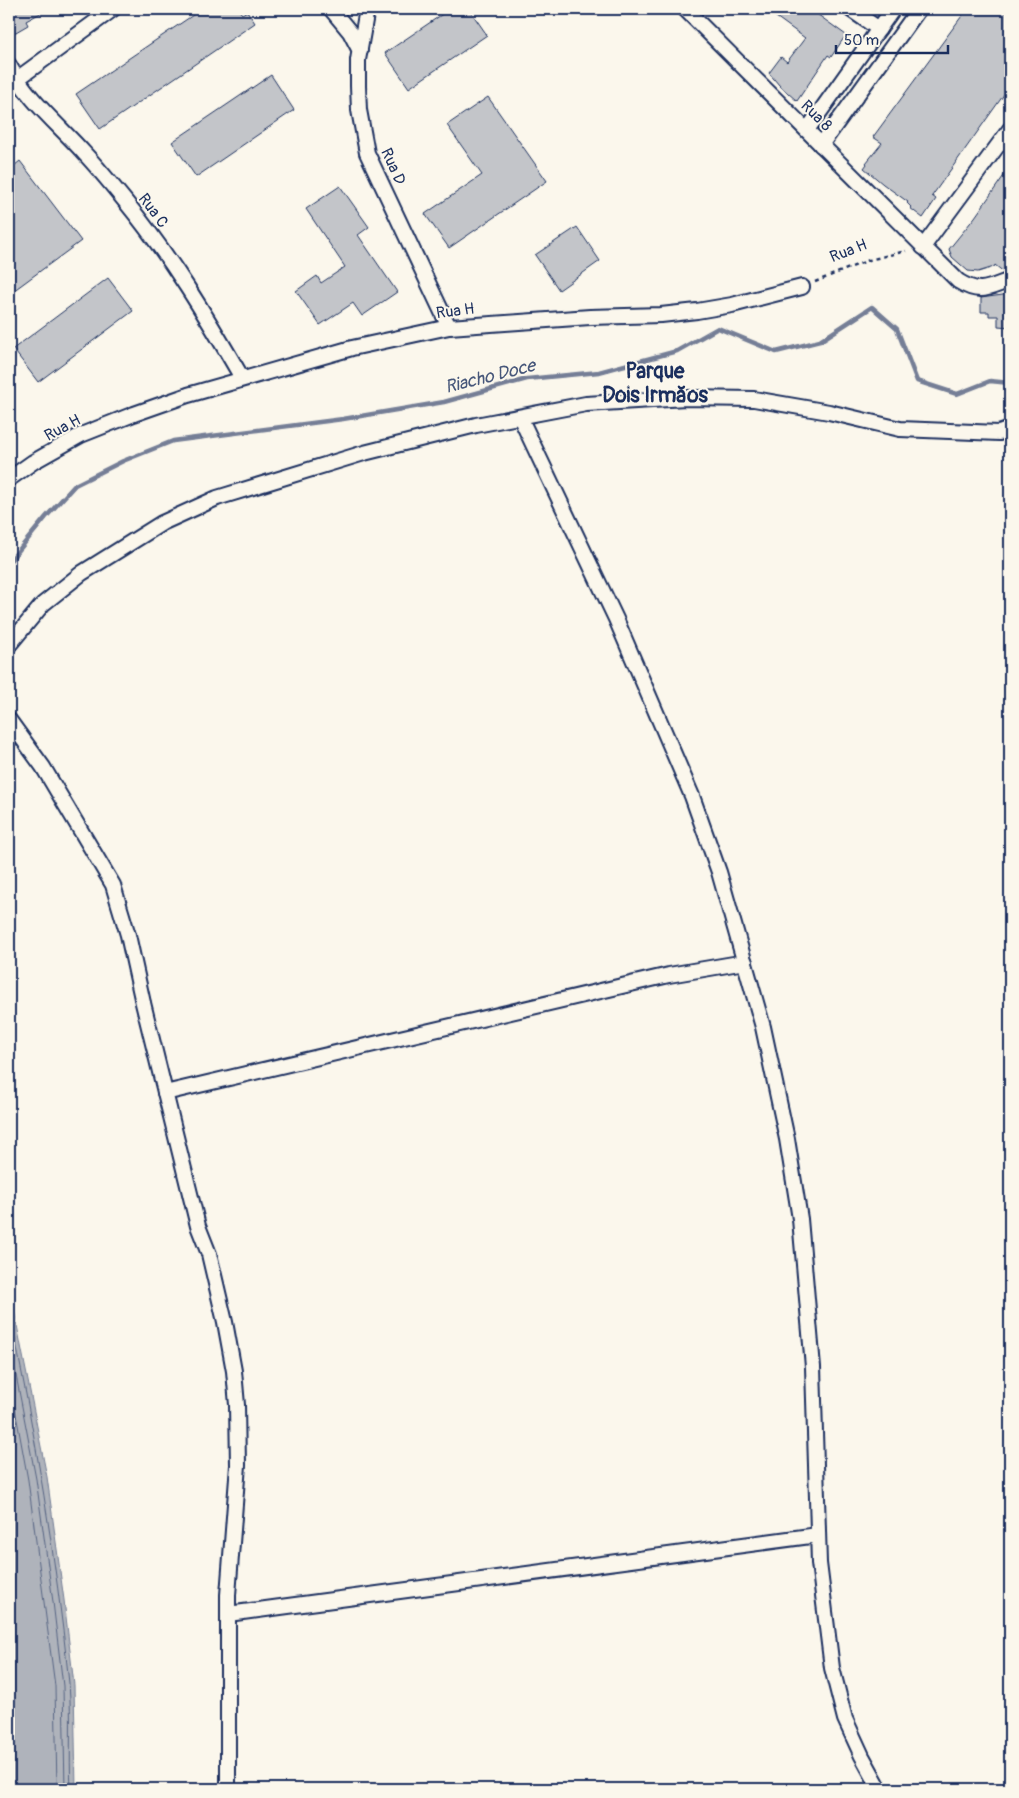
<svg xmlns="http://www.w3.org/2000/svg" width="1019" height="1798" font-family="Pangolin,sans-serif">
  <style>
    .water { fill: #afb3bb; stroke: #747e96 }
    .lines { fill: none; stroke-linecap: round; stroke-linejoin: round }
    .shore { stroke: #566483; stroke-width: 1 }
    .stream { stroke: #747e96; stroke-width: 4.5 }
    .building { fill: #c3c5c9; stroke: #1b2f5e }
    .street-casing { stroke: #1b2f5e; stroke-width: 18 }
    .path { stroke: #1b2f5e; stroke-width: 2.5; stroke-dasharray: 4 4; stroke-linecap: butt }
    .street { stroke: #fbf7ec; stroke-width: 14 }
    .labels { text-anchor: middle; stroke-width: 4; stroke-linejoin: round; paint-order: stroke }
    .street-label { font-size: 16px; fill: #1b2f5e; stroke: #fbf7ec }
    .water-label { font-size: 18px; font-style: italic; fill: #47577a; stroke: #fbf7ec }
    .district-label { font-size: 21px; font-weight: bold; fill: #1b2f5e; stroke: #fbf7ec }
  </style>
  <rect width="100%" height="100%" fill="#fbf7ec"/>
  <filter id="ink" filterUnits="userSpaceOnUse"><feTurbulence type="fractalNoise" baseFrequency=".02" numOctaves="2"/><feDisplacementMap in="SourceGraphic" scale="10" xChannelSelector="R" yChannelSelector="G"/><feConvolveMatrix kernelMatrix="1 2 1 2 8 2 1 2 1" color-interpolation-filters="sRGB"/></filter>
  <g filter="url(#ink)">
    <!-- water -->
    <polygon class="water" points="9,1285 47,1477 64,1600 74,1685 76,1789 9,1789"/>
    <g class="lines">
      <!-- shore -->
      <g class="shore">
        <path d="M9,1309C35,1433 56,1557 69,1683C72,1718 69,1754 71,1789"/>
        <polyline points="9,1339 36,1479 53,1602 63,1686 65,1789"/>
        <polyline points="9,1376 28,1480 55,1686 57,1789"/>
      </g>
      <!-- stream -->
      <polyline class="stream" points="9,562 46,517 75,485 123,461 173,441 343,419 444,402 527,379 599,372 677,351 718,328 776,352 820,341 872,307 897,329 917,381 957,394 990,381 1010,383"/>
    </g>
    <!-- building -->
    <g class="building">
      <polygon points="9,9 48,9 26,21 28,25 9,36"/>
      <polygon points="202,9 238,9 242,14 247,11 255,23 100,129 76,94"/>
      <polygon points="450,9 469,9 487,35 409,88 385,53"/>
      <polygon points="765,9 810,9 846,35 831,57 828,55 797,101 779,85 769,73 781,57 787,62 805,38"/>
      <polygon points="967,9 1010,9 1010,86 932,196 936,199 923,218 910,208 911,207 907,203 908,202 883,184 864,168 867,164 866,163 882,143 873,137"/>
      <polygon points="271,75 294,110 196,177 172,142"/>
      <polygon points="488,97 547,181 449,248 425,214 482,175 447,125"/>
      <polygon points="20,161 81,241 9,294 9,170"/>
      <polygon points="1010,167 1010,271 1005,273 995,265 994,267 978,272 968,271 952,257 949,249 975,217"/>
      <polygon points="340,186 369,227 358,235 397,292 362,316 353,303 320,325 296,291 317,276 321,283 345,267 306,209"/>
      <polygon points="577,227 600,261 559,290 535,255"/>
      <polygon points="108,278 133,311 38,382 13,349"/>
      <polygon points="1010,294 1010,327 998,326 998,316 989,316 989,312 981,312 981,298"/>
    </g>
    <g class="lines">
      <!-- street casing -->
      <g class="street-casing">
        <g id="street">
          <polyline points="331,9 350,32 360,51"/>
          <polyline points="367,9 358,60 358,86 359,110 367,153 449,327"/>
          <path d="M685,9L958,281C980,295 988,288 1010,280"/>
          <polyline points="850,9 879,29"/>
          <path d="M9,65C28,100 59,125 85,154C99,169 112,185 125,201C170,256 207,317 242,378"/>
          <polyline points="9,85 113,9"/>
          <polyline points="807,130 893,9"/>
          <polyline points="821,145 919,9"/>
          <polyline points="923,247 1010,129"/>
          <polyline points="520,417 616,619 692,796 719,872 763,1027 787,1139 800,1219 813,1367 819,1563 832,1668 845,1719 862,1756 880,1789"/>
          <polyline points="9,479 33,462 81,435 134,414 188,395 352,348 449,327 590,317 661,315 697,311 732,305 802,287"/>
          <polyline points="9,645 43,604 82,573 162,523 217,498 364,453 476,425 586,404 686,398 754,399 829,412 900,429 999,433 1010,429"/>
          <polyline points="9,720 43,767 113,885 128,935 143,1003 198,1226 209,1254 225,1322 234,1371 237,1405 238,1465 228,1595 228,1789"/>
          <polyline points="165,1093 669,975 745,962"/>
          <polyline points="228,1614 818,1535"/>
        </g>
      </g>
      <!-- path -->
      <polyline class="path" points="815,282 869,260 906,251"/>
      <!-- street -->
      <use href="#street" class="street"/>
    </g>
  </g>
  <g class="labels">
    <!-- street labels -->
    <g class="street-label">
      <text transform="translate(817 115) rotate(45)" y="6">Rua 8</text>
      <text transform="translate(394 166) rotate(66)" y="6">Rua D</text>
      <text transform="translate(154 210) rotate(53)" y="6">Rua C</text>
      <text transform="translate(848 250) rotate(-21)" y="6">Rua H</text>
      <text transform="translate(455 310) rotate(-7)" y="6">Rua H</text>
      <text transform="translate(62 427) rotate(-28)" y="6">Rua H</text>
    </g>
    <!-- water labels -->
    <g class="water-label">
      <text transform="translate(490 376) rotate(-14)" y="6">Riacho Doce</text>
    </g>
    <!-- district labels -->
    <g class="district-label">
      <text x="655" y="378">Parque<tspan x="655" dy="24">Dois Irmăos</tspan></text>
    </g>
  </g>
  <!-- margin -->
  <rect width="1019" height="1798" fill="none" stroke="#fbf7ec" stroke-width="30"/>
  <rect x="15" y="15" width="989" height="1768" fill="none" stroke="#1b2f5e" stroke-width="2" filter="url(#ink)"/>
  <!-- scale -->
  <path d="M836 45v8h112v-8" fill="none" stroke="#1b2f5e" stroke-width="2.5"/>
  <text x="844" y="45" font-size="15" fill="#1b2f5e" stroke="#fbf7ec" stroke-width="4" paint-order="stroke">50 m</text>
</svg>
